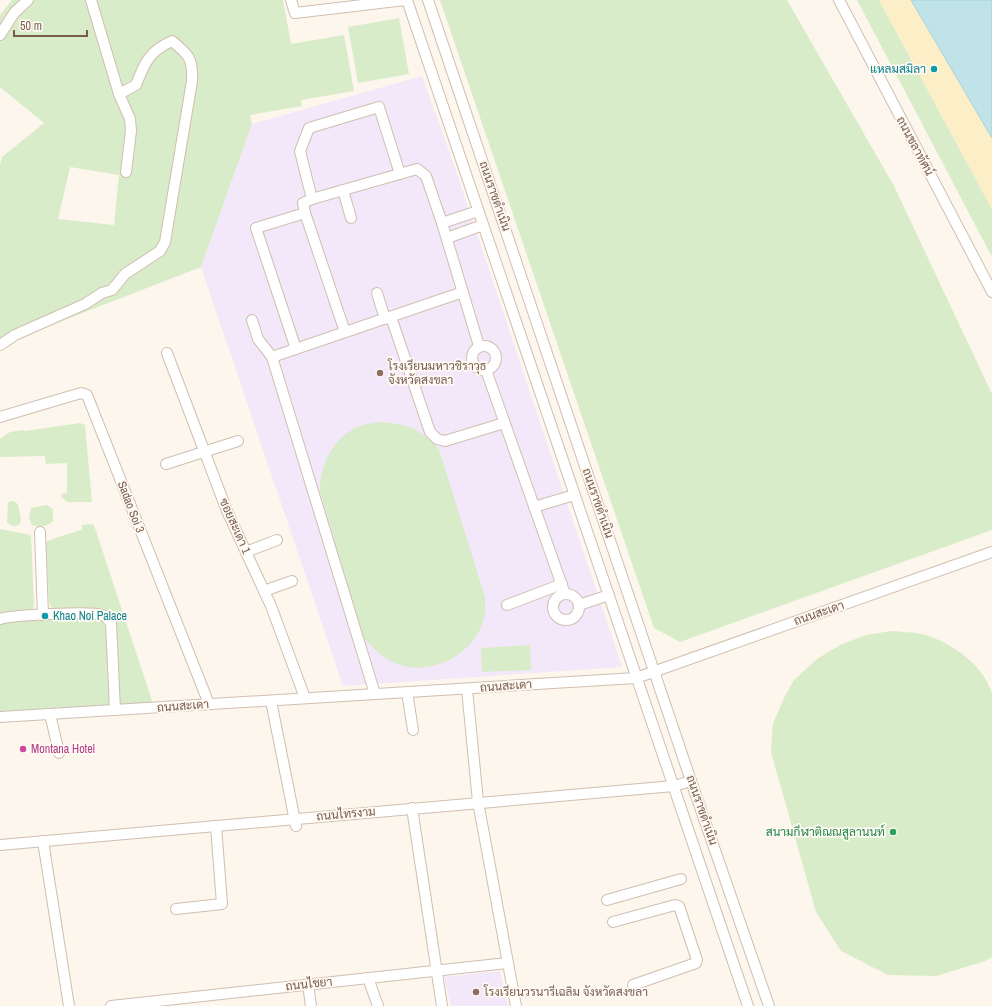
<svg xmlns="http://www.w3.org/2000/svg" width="992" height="1006" font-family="'Archivo Narrow',Sarabun,sans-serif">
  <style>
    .education { fill: #f3e8fa }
    .green { fill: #d8ecc9; fill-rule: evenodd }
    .sand { fill: #fcefc7 }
    .water { fill: #bfe3e8; stroke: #a5d3da }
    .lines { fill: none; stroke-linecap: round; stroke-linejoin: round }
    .minor-casing { stroke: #d1beb0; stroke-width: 12 }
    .minor { stroke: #fff; stroke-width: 10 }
    .culture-dot { fill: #0f9aa8; stroke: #fffaf3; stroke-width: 1.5 }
    .education-dot { fill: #8d6e63; stroke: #fffaf3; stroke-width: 1.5 }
    .hotel-dot { fill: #d1479c; stroke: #fffaf3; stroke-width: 1.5 }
    .leisure-dot { fill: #2e9e5b; stroke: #fffaf3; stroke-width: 1.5 }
    .labels { text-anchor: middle; stroke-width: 3.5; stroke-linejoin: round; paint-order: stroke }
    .culture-label { font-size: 12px; fill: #0d838f; stroke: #fffaf3; text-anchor: end }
    .street-label { font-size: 12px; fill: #7a5c4d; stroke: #fffaf3 }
    .education-label { font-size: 12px; fill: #785e54; stroke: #fffaf3; text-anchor: start }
    .hotel-label { font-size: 12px; fill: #b23c85; stroke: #fffaf3; text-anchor: start }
    .leisure-label { font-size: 12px; fill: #27864d; stroke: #fffaf3; text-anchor: end }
  </style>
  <rect width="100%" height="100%" fill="#fdf6ec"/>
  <!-- education -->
  <g class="education">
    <polygon points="422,76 453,162 622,667 343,686 201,267 252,124"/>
    <polygon points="500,971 508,1006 451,1006 444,977"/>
  </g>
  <!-- green -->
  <g class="green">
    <path d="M12,0H283L291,44L344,35L354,91L301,100L302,106L250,115L252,124L201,267L0,345V165L2,157L44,123L0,87V15ZM70,167L119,175L114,225L58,219Z"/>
    <polygon points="440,0 787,0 894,186 992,394 992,530 680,642 654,628"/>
    <polygon points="857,0 879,0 992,209 992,257"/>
    <polygon points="399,18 409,74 358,83 348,27"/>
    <path d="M381,422C409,424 419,429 439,449L485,597C485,604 486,614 483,621C474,655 429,677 397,664C383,659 374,648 363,638L320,491C320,466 332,439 357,427C364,424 373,423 381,422Z"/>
    <polygon points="80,423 85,425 92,502 67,502 61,496 61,494 67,493 67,463 46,464 45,456 0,457 0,439 10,432 23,430 25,431"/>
    <polygon points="13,501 18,504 21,520 19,525 12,526 7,522 8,502"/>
    <path d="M47,505L53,509V521C48,526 39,528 32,525L29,518L31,508Z"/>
    <path d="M93,524L95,528L153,704L119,707L104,611L83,608L56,610L52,608L49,603L46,542C49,540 79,530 82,530V525Z"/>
    <polygon points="0,529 31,535 34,605 32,612 0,615"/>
    <polygon points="97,618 104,622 107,636 112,707 0,716 0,622"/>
    <path d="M891,631C901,632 912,632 922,634C950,641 984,665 992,694V957L985,961L936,976L888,975L841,951L816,912L771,752L773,723L785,696L794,680L817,659L840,645L866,635Z"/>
    <polygon points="530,645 531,670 482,672 481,648"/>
  </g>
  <!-- sand -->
  <polygon class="sand" points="879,0 911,0 992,138 992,209"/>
  <!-- water -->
  <polygon class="water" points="911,0 992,0 992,138"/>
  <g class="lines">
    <!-- minor casing -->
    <g class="minor-casing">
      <g id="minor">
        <polyline points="91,0 119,94 130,119 131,131 126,172"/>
        <polyline points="291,0 295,13 405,0"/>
        <polyline points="407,0 748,1006"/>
        <polyline points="428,0 691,781 769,1006"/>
        <polyline points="839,0 992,292"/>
        <polyline points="0,35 14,13 28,0"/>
        <polyline points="343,190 351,218"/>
        <polyline points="312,199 300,151 309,128 379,107 400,174"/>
        <polyline points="305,213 345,332"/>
        <polyline points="442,223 478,211"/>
        <polyline points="447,238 483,225"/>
        <polyline points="377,293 385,319"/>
        <polyline points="391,317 430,432 437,439 445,441 504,423"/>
        <polyline points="252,320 258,339 272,357 375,694"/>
        <path d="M0,345L15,335L85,304L102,293L112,290L125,274L160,251L165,242L192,81C193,58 189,55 172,41C149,51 144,64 136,85L119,94"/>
        <circle cx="484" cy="358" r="12"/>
        <polyline points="296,349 256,228 305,213 303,203 312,199 417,169 426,176 442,223 479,346"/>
        <polyline points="167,353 227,511 271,606 305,698"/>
        <polyline points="272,357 463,292"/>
        <polyline points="486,370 565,594"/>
        <polyline points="0,417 81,393 87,395 209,704"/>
        <polyline points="166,464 238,441"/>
        <polyline points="534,507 574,495"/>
        <polyline points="40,532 43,615"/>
        <polyline points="246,552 277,540"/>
        <polyline points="264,591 292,581"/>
        <circle cx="566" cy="607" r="13"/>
        <polyline points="507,605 562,584"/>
        <polyline points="579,605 609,595"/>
        <path d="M0,619C11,615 91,611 102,615C106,616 108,620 111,623L115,710"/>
        <polyline points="467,689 478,802 516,1006"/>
        <polyline points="407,692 413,730"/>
        <polyline points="271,701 296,826"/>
        <polyline points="50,714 59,753"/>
        <polyline points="0,717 636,678 992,552"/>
        <polyline points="412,808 442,1006"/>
        <polyline points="43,841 69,1006"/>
        <polyline points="0,845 674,786 691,781"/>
        <polyline points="607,900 681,879"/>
        <polyline points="176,909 222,904 216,826"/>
        <polyline points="613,922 675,905 679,906 697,960 696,963 633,985"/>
        <polyline points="368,978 378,1006"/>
        <polyline points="308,984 311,1006"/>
        <polyline points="111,1006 507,963"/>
      </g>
    </g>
    <!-- minor -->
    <use href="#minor" class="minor"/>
  </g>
  <!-- markers -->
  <g class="culture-dot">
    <circle cx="934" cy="69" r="4"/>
    <circle cx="45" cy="616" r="4"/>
  </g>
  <g class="education-dot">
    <circle cx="380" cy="373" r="4"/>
    <circle cx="476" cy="992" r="4"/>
  </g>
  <circle class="hotel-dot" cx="23" cy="749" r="4"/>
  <circle class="leisure-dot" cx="893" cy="832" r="4"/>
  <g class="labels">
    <!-- culture labels -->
    <g class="culture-label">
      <text x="926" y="73">แหลมสมิลา</text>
      <text x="53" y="620" text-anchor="start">Khao Noi Palace</text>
    </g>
    <!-- street labels -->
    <g class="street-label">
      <text transform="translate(915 146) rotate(62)" y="4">ถนนชลาทัศน์</text>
      <text transform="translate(495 196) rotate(71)" y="4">ถนนราชดำเนิน</text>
      <text transform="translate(598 503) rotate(71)" y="4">ถนนราชดำเนิน</text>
      <text transform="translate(131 507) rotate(69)" y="4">Sadao Soi 3</text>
      <text transform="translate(235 526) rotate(66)" y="4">ซอยสะเดา 1</text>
      <text transform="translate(819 613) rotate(-19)" y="4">ถนนสะเดา</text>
      <text transform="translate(506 686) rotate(-4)" y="4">ถนนสะเดา</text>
      <text transform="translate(183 706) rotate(-4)" y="4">ถนนสะเดา</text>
      <text transform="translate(702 810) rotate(71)" y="4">ถนนราชดำเนิน</text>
      <text transform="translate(346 814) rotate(-5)" y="4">ถนนไทรงาม</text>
      <text transform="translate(309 984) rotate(-6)" y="4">ถนนไชยา</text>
    </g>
    <!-- education labels -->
    <g class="education-label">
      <text x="388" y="370">โรงเรียนมหาวชิราวุธ<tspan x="388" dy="14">จังหวัดสงขลา</tspan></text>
      <text x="484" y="996">โรงเรียนวรนารีเฉลิม จังหวัดสงขลา</text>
    </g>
    <!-- hotel labels -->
    <g class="hotel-label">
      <text x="31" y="753">Montana Hotel</text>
    </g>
    <!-- leisure labels -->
    <g class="leisure-label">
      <text x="885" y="836">สนามกีฬาติณณสูลานนท์</text>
    </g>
  </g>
  <!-- scale -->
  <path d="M14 30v6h73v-6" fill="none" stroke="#7a5c4d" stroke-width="2"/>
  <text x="20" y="30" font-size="12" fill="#7a5c4d" stroke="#fffaf3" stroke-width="3" paint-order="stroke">50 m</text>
</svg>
